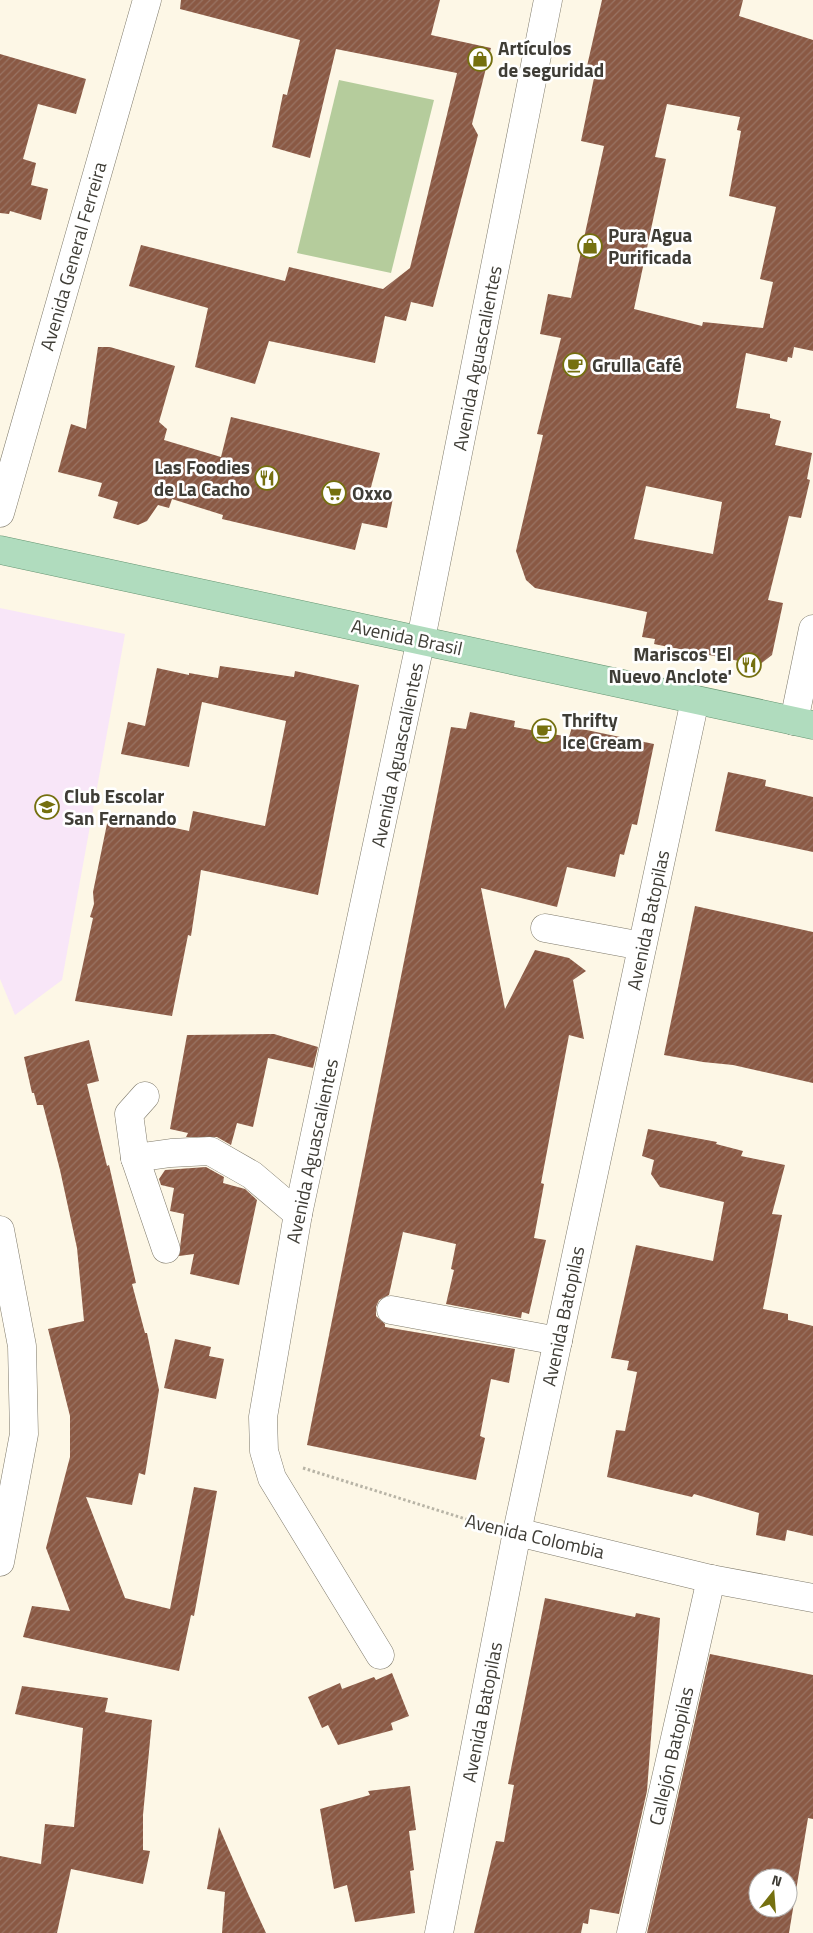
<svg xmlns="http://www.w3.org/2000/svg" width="813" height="1933" font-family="'Titillium Web',sans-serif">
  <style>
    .education { fill: #f8e6f8 }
    .pitch { fill: #b5cc9c }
    .building { fill: url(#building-hatch); fill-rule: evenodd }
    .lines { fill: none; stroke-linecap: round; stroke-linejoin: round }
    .minor-casing { stroke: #7f7a6b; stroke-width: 29 }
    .major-casing { stroke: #669572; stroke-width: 29 }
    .path { stroke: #b8b4a6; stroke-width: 3; stroke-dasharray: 2.5 2.5; stroke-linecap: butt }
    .minor { stroke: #fff; stroke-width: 28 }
    .major { stroke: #b0dcbe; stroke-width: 28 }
    .labels { text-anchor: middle; stroke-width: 5; stroke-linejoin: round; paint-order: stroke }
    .poi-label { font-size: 19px; font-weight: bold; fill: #3f3d36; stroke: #fff; text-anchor: start }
    .street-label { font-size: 19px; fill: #3f3d36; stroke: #fff }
  </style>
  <defs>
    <pattern id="building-hatch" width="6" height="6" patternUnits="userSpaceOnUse" patternTransform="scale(1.25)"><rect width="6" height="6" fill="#8a5944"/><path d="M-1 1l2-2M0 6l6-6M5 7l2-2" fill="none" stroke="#997464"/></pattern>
  </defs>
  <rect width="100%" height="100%" fill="#fdf7e6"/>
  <!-- education -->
  <polygon class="education" points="0,608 125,634 62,980 15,1015 0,979"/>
  <!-- pitch -->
  <polygon class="pitch" points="339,80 434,100 391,273 297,253"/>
  <!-- building -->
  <g class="building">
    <polygon points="181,0 440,0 431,35 491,48 472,124 478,135 433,307 411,302 406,321 385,316 375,363 269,341 255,384 195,367 208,308 129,286 141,245 285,281 289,267 383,289 410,268 457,73 336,49 310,158 272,147 283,94 287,95 300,40 180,9"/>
    <path d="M602,0H743L739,16L813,40V351L794,347L792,358L788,357L787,362L746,353L736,408L770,414V418L781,421L775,445L812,453L807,479L810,480L801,518L789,516L768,600L783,603L772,655L759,665L654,644L655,639L642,637L647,612L535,588L526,580L516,551L543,435L537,434L561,338L540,334L548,294L571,298L604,146L581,141L594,78L585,75ZM667,104L740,117L737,130L741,131L729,196L776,207L760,279L773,282L763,328L703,322L702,326L634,309L666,159L655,157ZM646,486L722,502L713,554L634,539Z"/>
    <polygon points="0,54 86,79 76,114 38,104 23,159 36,163 31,185 48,189 41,220 10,211 9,214 0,213"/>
    <polygon points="98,347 110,347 175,366 159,422 167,429 164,440 221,457 231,417 380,453 370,491 393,498 387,528 362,523 355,550 222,519 223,515 172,499 169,508 158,505 147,521 138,525 113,518 118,502 98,496 102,483 58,472 71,424 86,429"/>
    <polygon points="220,666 294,677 295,671 359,685 318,895 201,870 191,936 188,935 172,1016 75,1001 93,918 90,917 94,904 93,892 109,814 189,831 193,811 265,826 286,721 202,702 189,767 121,754 128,722 145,726 157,668 189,675 189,673 218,678"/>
    <polygon points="470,712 515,721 514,727 569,737 572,727 654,744 637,825 632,824 624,855 620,854 615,877 567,867 557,907 481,888 505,1009 535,950 569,958 586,971 573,980 584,1039 569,1035 541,1183 544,1184 534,1238 546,1240 529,1314 522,1312 521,1318 446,1304 454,1270 451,1269 456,1244 403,1232 389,1295 379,1300 376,1307 376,1316 385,1324 385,1327 515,1349 509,1383 491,1379 480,1436 485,1438 476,1480 307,1445 451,727 466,729"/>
    <polygon points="728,772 766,780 765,786 813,797 813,852 715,831"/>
    <polygon points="695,906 813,932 813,1083 733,1065 703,1062 664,1055"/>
    <polygon points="274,1034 318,1047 313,1068 268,1058 253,1127 237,1123 231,1145 217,1137 186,1137 188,1133 170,1129 187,1035"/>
    <polygon points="89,1040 99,1081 87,1084 107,1166 109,1165 136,1283 132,1284 145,1333 147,1333 159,1390 145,1475 139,1473 132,1505 86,1497 125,1598 170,1609 194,1487 217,1491 194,1616 191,1615 179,1671 23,1637 32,1606 70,1611 46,1548 70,1457 70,1416 48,1329 84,1321 77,1248 60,1170 43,1105 37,1105 34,1093 32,1093 24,1057"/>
    <polygon points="648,1129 717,1142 716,1144 743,1151 741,1156 785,1165 772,1214 782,1215 763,1309 788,1314 788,1320 813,1326 813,1536 787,1530 785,1541 756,1535 759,1513 694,1494 692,1497 607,1477 616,1430 625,1431 637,1372 627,1370 629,1361 611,1358 636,1245 713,1261 724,1202 660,1187 651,1174 654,1160 642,1156"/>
    <polygon points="206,1167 224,1177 223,1183 245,1189 257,1200 239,1285 190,1274 194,1254 179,1256 184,1214 170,1211 174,1188 161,1185 159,1179 165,1170"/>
    <polygon points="175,1339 211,1347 209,1356 224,1359 216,1399 164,1388"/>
    <polygon points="545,1598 635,1617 636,1613 660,1618 647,1791 619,1914 590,1909 588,1924 583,1923 581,1933 474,1933 496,1841 504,1842 514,1785 508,1784"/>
    <path d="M710,1654L813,1675V1819L808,1818L789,1933H647ZM758,1878H788V1908H758Z"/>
    <polygon points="392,1673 409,1716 391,1723 393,1730 338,1745 328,1725 322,1728 308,1697 340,1683 342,1689 374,1677 376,1680"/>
    <polygon points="22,1686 108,1698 105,1712 152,1720 143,1815 143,1850 150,1851 143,1884 71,1869 57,1933 0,1933 0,1856 41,1864 45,1824 74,1827 83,1728 15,1714"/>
    <polygon points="410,1786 416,1830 409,1831 414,1870 410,1871 415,1913 355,1922 347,1885 334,1889 320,1809 370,1795 368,1791"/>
    <polygon points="219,1827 249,1896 266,1933 222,1933 225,1892 207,1889"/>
  </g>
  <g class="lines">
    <!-- minor casing -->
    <g class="minor-casing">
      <g id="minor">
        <polyline points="0,513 147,0"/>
        <polyline points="794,721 813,629"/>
        <polyline points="545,928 642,946"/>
        <polyline points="145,1096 129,1114 135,1158 166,1249"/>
        <polyline points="135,1158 171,1153 210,1151 252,1175 298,1214"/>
        <polyline points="0,1230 22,1346 24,1434 0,1562"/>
        <polyline points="391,1310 558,1341"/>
        <polyline points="517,1532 711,1579 813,1598"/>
        <polyline points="380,1655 272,1478 264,1451 263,1417 298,1214 421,639 548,0"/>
        <polyline points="439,1933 517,1532 695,700"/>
        <polyline points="631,1933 711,1579"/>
      </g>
    </g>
    <!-- major casing -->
    <g class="major-casing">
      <polyline id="major" points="0,550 813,725"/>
    </g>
    <!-- path -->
    <polyline class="path" points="303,1468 488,1526"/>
    <!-- minor -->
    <use href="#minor" class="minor"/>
    <!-- major -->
    <use href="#major" class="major"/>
  </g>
  <!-- icons -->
  <defs>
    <g id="shop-ring" transform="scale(1.25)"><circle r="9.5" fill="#fff" stroke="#757010" stroke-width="1.5"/><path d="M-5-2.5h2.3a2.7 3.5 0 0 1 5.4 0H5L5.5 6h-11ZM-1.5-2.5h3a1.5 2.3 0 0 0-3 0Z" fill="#757010"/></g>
    <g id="cafe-ring" transform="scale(1.25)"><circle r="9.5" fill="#fff" stroke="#757010" stroke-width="1.5"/><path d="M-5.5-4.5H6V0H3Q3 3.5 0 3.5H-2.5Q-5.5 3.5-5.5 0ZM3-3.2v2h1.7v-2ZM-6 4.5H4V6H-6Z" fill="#757010"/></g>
    <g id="restaurant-ring" transform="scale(1.25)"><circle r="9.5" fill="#fff" stroke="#757010" stroke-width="1.5"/><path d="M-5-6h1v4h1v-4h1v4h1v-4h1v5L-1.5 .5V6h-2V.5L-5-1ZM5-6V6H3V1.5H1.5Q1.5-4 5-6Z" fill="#757010"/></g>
    <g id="supermarket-ring" transform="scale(1.25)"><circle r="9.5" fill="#fff" stroke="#757010" stroke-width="1.5"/><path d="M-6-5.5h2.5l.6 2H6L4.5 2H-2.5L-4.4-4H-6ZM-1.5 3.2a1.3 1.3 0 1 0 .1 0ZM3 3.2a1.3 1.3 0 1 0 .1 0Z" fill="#757010"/></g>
    <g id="school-ring" transform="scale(1.25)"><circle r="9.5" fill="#fff" stroke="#757010" stroke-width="1.5"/><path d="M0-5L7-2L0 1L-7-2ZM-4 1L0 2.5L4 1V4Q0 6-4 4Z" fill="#757010"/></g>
  </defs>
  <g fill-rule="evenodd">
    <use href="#shop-ring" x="480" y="59"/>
    <use href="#shop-ring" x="590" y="246"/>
    <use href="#cafe-ring" x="575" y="365"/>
    <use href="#restaurant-ring" x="267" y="478"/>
    <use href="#supermarket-ring" x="334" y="493"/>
    <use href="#restaurant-ring" x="749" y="665"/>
    <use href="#cafe-ring" x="544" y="731"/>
    <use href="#school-ring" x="47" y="807"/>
  </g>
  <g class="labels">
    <!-- poi labels -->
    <g class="poi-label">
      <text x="498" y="55">Artículos<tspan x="498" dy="22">de seguridad</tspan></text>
      <text x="608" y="242">Pura Agua<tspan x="608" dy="22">Purificada</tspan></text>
      <text x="592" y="372">Grulla Café</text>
      <text x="250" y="474" text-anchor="end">Las Foodies<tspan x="250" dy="22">de La Cacho</tspan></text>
      <text x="352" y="500">Oxxo</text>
      <text x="732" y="661" text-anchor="end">Mariscos 'El<tspan x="732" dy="22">Nuevo Anclote'</tspan></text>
      <text x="562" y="727">Thrifty<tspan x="562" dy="22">Ice Cream</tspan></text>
      <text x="64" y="803">Club Escolar<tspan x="64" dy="22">San Fernando</tspan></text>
    </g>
    <!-- street labels -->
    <g class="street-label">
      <text transform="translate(73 256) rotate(-74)" y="7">Avenida General Ferreira</text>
      <text transform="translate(477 358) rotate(-79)" y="7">Avenida Aguascalientes</text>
      <text transform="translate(407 637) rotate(12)" y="7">Avenida Brasil</text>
      <text transform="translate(397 755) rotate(-78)" y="7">Avenida Aguascalientes</text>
      <text transform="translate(648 920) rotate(-78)" y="7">Avenida Batopilas</text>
      <text transform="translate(312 1151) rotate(-78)" y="7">Avenida Aguascalientes</text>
      <text transform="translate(563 1316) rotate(-78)" y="7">Avenida Batopilas</text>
      <text transform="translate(535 1536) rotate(13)" y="7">Avenida Colombia</text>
      <text transform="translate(482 1712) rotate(-79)" y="7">Avenida Batopilas</text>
      <text transform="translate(671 1756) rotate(-77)" y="7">Callejón Batopilas</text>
    </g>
  </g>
  <!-- north arrow -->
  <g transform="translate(773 1893) rotate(17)"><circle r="24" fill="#ffffff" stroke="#b2b1af"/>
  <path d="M0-4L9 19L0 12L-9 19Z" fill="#757010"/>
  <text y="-8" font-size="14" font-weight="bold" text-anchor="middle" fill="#3f3d36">N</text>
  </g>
</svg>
